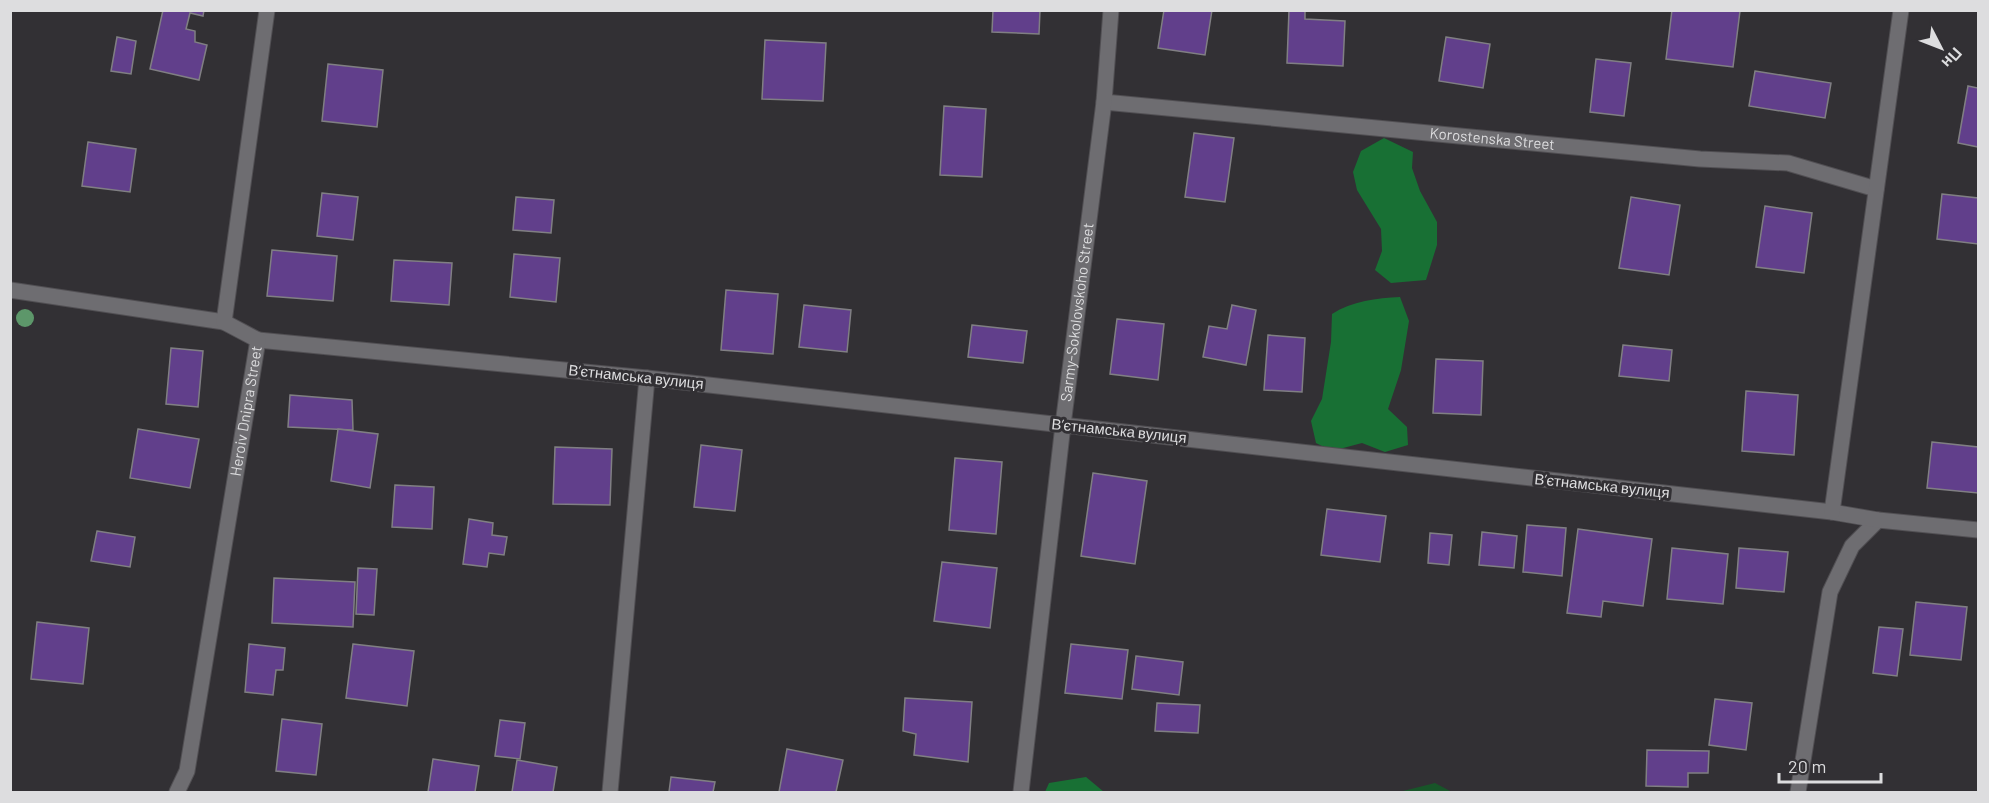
<svg xmlns="http://www.w3.org/2000/svg" width="1989" height="803" font-family="Barlow,sans-serif">
  <style>
    .green { fill: #185529 }
    .forest { fill: #187034 }
    .building { fill: #613f8b; stroke: #807f83; stroke-width: 1.5 }
    .lines { fill: none; stroke-linecap: round; stroke-linejoin: round }
    .lane-casing { stroke: #514f53; stroke-width: 17 }
    .street-casing { stroke: #514f53; stroke-width: 17 }
    .lane { stroke: #6e6d71; stroke-width: 15 }
    .street { stroke: #6e6d71; stroke-width: 15 }
    .tree { fill: #5d976a }
    .labels { text-anchor: middle; stroke-width: 6; stroke-linejoin: round; paint-order: stroke }
    .street-label { font-size: 15px; fill: #dddddf; stroke: #323034 }
  </style>
  <rect width="100%" height="100%" fill="#323034"/>
  <!-- green -->
  <polygon class="green" points="1435,783 1452,792 1399,792"/>
  <!-- forest -->
  <g class="forest">
    <polygon points="1384,138 1413,152 1412,168 1420,191 1437,222 1437,245 1426,280 1391,283 1375,270 1382,251 1381,229 1357,190 1353,172 1361,151"/>
    <path d="M1400,297L1409,321L1401,370L1388,409L1407,427L1408,445L1385,452L1362,443L1332,451L1316,443L1311,421L1322,399L1331,342L1332,314C1352,301 1377,298 1400,297Z"/>
    <polygon points="1086,777 1104,792 1045,792 1049,783"/>
  </g>
  <!-- building -->
  <g class="building">
    <polygon points="163,10 204,10 203,16 190,13 186,29 195,31 195,42 207,45 199,80 150,69"/>
    <polygon points="993,10 1040,10 1039,34 992,32"/>
    <polygon points="1164,10 1212,10 1205,55 1158,48"/>
    <polygon points="1289,10 1305,10 1305,19 1345,21 1343,66 1287,63"/>
    <polygon points="1672,10 1740,11 1733,67 1666,59"/>
    <polygon points="117,37 136,41 131,74 111,71"/>
    <polygon points="1446,37 1490,44 1483,88 1439,81"/>
    <polygon points="765,40 826,43 823,101 762,99"/>
    <polygon points="1596,59 1631,63 1624,116 1590,112"/>
    <polygon points="328,64 383,70 377,127 322,121"/>
    <polygon points="1755,71 1831,83 1825,118 1749,106"/>
    <polygon points="1968,86 1978,88 1978,147 1958,143"/>
    <polygon points="944,106 986,109 982,177 940,175"/>
    <polygon points="1194,133 1234,138 1225,202 1185,197"/>
    <polygon points="88,142 136,149 130,192 82,186"/>
    <polygon points="322,193 358,197 353,240 317,236"/>
    <polygon points="1942,194 1978,198 1978,244 1937,239"/>
    <polygon points="516,197 554,200 551,233 513,230"/>
    <polygon points="1631,197 1680,205 1669,275 1619,268"/>
    <polygon points="1765,206 1812,213 1804,273 1756,267"/>
    <polygon points="272,250 337,256 333,301 267,296"/>
    <polygon points="514,254 560,258 556,302 510,297"/>
    <polygon points="394,260 452,263 449,305 391,301"/>
    <polygon points="726,290 778,294 773,354 721,350"/>
    <polygon points="804,305 851,310 847,352 799,347"/>
    <polygon points="1232,305 1256,310 1246,365 1203,357 1209,326 1227,329"/>
    <polygon points="1117,319 1164,324 1158,380 1110,374"/>
    <polygon points="972,325 1027,331 1023,363 968,357"/>
    <polygon points="1268,335 1305,338 1302,392 1264,390"/>
    <polygon points="1623,345 1672,350 1669,381 1619,376"/>
    <polygon points="171,348 203,351 198,407 166,404"/>
    <polygon points="1436,359 1483,361 1481,415 1433,413"/>
    <polygon points="1746,391 1798,395 1794,455 1742,451"/>
    <polygon points="290,395 352,400 353,430 288,427"/>
    <polygon points="138,429 199,439 190,488 130,478"/>
    <polygon points="338,429 378,434 370,488 331,481"/>
    <polygon points="1932,442 1978,447 1978,493 1927,488"/>
    <polygon points="701,445 742,450 735,511 694,507"/>
    <polygon points="555,447 612,449 610,505 553,504"/>
    <polygon points="955,458 1002,462 996,534 949,530"/>
    <polygon points="1093,473 1147,481 1135,564 1081,556"/>
    <polygon points="395,485 434,487 432,529 392,527"/>
    <polygon points="1327,509 1386,516 1380,562 1321,555"/>
    <polygon points="469,519 493,523 492,535 507,537 504,555 489,553 487,567 463,564"/>
    <polygon points="1527,525 1566,528 1562,576 1523,572"/>
    <polygon points="1578,529 1652,539 1643,606 1603,601 1601,617 1567,613"/>
    <polygon points="97,531 135,537 130,567 91,561"/>
    <polygon points="1482,532 1517,536 1514,568 1479,565"/>
    <polygon points="1430,533 1452,535 1449,565 1428,563"/>
    <polygon points="1672,548 1728,554 1723,604 1667,599"/>
    <polygon points="1739,548 1788,552 1784,592 1736,588"/>
    <polygon points="942,562 997,568 990,628 934,621"/>
    <polygon points="358,568 377,569 374,615 356,614"/>
    <polygon points="274,578 355,582 353,627 272,623"/>
    <polygon points="1916,602 1967,607 1961,660 1910,655"/>
    <polygon points="37,622 89,628 83,684 31,679"/>
    <polygon points="1879,627 1903,629 1897,676 1873,673"/>
    <polygon points="249,644 285,648 283,670 276,670 273,695 245,692"/>
    <polygon points="353,644 414,651 407,706 346,698"/>
    <polygon points="1071,644 1128,650 1122,699 1065,693"/>
    <polygon points="1136,656 1183,662 1179,695 1132,689"/>
    <polygon points="905,698 972,702 968,762 914,755 916,734 903,731"/>
    <polygon points="1715,699 1752,703 1746,750 1709,745"/>
    <polygon points="1157,703 1200,705 1198,733 1155,731"/>
    <polygon points="282,719 322,724 316,775 276,771"/>
    <polygon points="500,720 525,723 520,759 495,756"/>
    <polygon points="787,749 843,760 836,792 779,792"/>
    <polygon points="1647,750 1709,751 1708,773 1688,773 1688,787 1646,786"/>
    <polygon points="433,759 479,766 475,792 428,792"/>
    <polygon points="517,760 557,767 553,792 512,792"/>
    <polygon points="671,777 715,782 713,792 669,792"/>
  </g>
  <g class="lines">
    <!-- lane casing -->
    <g class="lane-casing">
      <polyline id="lane" points="1798,792 1830,592 1852,546 1878,520"/>
    </g>
    <!-- street casing -->
    <g class="street-casing">
      <g id="street">
        <path id="s1" d="M1104,102L1700,159L1788,163L1876,189"/>
        <polyline points="10,290 224,322"/>
        <polyline points="258,340 647,378 1832,512 1878,520 1978,530"/>
        <polyline points="1832,512 1901,10"/>
        <path id="s2" d="M177,792L187,771L258,340L224,322L267,10"/>
        <polyline points="610,792 647,378"/>
        <path id="s3" d="M1021,792L1063,425L1104,102L1111,10"/>
      </g>
    </g>
    <!-- lane -->
    <use href="#lane" class="lane"/>
    <!-- street -->
    <use href="#street" class="street"/>
  </g>
  <!-- trees -->
  <circle class="tree" cx="25" cy="318" r="9"/>
  <g class="labels">
    <!-- street labels -->
    <g class="street-label">
      <text dy="5" stroke="none"><textPath href="#s1" startOffset="390">Korostenska Street</textPath></text>
      <text dy="5" stroke="none"><textPath href="#s3" startOffset="483">Sarmy-Sokolovskoho Street</textPath></text>
      <text transform="translate(636 377) rotate(6)" y="5">Вʼєтнамська вулиця</text>
      <text dy="5" stroke="none"><textPath href="#s2" startOffset="388">Heroiv Dnipra Street</textPath></text>
      <text transform="translate(1119 431) rotate(6)" y="5">Вʼєтнамська вулиця</text>
      <text transform="translate(1602 486) rotate(6)" y="5">Вʼєтнамська вулиця</text>
    </g>
  </g>
  <!-- border -->
  <rect width="1989" height="803" fill="none" stroke="#dddddf" stroke-width="24"/>
  <!-- north arrow -->
  <g transform="translate(1941 48) rotate(132)" stroke="#323034" stroke-width="4.5" paint-order="stroke">
  <path d="M0-4.5L10 22L0 15L-10 22Z" fill="#dddddf"/>
  <text y="-9" font-size="16" font-weight="bold" text-anchor="middle" fill="#dddddf">Пн</text>
  </g>
  <!-- scale -->
  <path d="M1779 773v9h102v-9" fill="none" stroke="#dddddf" stroke-width="3"/>
  <text x="1788" y="773" font-size="18" fill="#dddddf" stroke="#323034" stroke-width="4.5" paint-order="stroke">20 m</text>
</svg>
